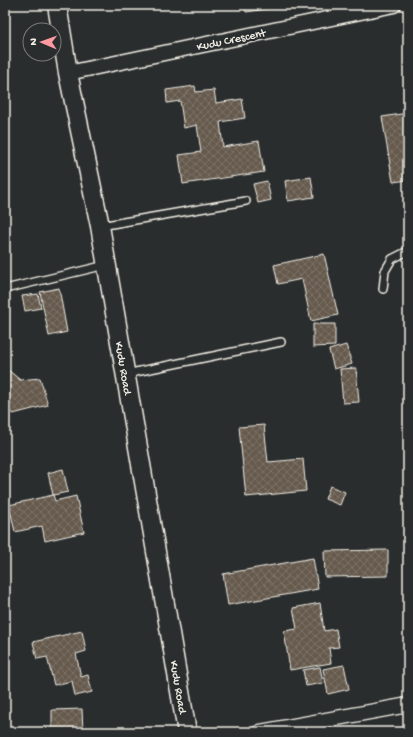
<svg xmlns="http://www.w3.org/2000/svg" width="413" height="737" font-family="'Gochi Hand',sans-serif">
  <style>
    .building { fill: url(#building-cross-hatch); stroke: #f4f1e8 }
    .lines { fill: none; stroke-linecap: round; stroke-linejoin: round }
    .service-casing { stroke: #f4f1e8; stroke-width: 10 }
    .minor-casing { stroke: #f4f1e8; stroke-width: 17 }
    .tertiary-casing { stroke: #f4f1e8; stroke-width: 21 }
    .service { stroke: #2a2d2e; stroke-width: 7 }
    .minor { stroke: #2a2d2e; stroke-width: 14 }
    .tertiary { stroke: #2a2d2e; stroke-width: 18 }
    .labels { text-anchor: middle; stroke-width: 4; stroke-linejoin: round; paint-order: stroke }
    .street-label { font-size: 12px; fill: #f4f1e8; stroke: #2a2d2e }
  </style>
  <defs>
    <pattern id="building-cross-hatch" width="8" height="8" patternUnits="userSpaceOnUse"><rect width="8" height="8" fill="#665a4d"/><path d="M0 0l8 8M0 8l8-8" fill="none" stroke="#7c7267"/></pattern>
  </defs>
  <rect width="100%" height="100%" fill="#2a2d2e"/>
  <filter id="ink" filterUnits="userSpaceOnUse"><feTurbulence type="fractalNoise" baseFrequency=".025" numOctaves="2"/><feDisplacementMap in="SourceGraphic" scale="8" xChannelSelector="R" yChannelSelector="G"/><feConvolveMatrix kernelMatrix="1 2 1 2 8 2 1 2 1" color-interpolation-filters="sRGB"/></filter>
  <g filter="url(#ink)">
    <!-- building -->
    <g class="building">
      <polygon points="245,5 295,5 246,12"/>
      <polygon points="195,86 196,92 214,90 216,103 242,99 245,118 220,122 223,147 259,141 264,172 183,184 179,155 201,152 197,125 184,128 180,101 167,103 166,90"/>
      <polygon points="408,113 408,180 393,182 382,117"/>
      <polygon points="311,177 314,197 288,201 285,181"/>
      <polygon points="267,181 271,200 258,203 253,184"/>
      <polygon points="324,254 338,315 311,321 302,279 278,284 274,265"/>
      <polygon points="59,288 67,332 49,336 40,292"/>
      <polygon points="38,294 41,308 25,311 22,296"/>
      <polygon points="313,324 335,324 335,346 313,347"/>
      <polygon points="346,345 352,364 334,369 329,350"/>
      <polygon points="356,368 359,402 343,403 340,369"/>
      <polygon points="7,369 20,380 40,378 48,405 13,414 5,408 5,370"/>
      <polygon points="264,425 268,462 303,459 306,491 246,497 239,427"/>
      <polygon points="63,469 68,492 53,495 48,473"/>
      <polygon points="330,486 345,492 340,505 325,499"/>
      <polygon points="53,495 55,501 76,496 84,532 45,541 42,526 15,532 9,505"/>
      <polygon points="388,550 388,576 325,577 324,551"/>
      <polygon points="313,558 318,589 228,605 223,574"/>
      <polygon points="408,571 408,587 405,572"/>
      <polygon points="320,603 324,631 336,629 339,647 329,648 331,663 290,670 284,631 297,629 293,608"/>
      <polygon points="82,631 86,651 76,654 81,677 88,675 92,692 75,696 72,681 54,685 47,657 37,659 33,642"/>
      <polygon points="344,665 349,689 328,694 323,669"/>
      <polygon points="320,667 323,683 306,686 303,670"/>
      <polygon points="82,709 83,732 52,732 52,710"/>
    </g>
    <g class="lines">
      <!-- service casing -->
      <g class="service-casing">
        <g id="service">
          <polyline points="100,226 246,201"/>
          <polyline points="5,289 106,265"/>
          <polyline points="383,289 385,271 392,259 408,251"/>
          <polyline points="126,374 281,342"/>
        </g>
      </g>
      <!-- minor casing -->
      <g class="minor-casing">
        <g id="minor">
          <polyline points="68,73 394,5"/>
          <polyline points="260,732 408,705"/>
        </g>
      </g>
      <!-- tertiary casing -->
      <g class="tertiary-casing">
        <polyline id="tertiary" points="57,5 68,73 100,226 187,732"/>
      </g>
      <!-- service -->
      <use href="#service" class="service"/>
      <!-- minor -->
      <use href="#minor" class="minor"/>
      <!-- tertiary -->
      <use href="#tertiary" class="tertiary"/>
    </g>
  </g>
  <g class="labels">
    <!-- street labels -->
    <g class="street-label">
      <text transform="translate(231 39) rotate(-12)" y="4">Kudu Crescent</text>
      <text transform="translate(124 368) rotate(80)" y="4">Kudu Road</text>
      <text transform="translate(179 687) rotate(80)" y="4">Kudu Road</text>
    </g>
  </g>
  <!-- margin -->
  <rect width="413" height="737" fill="none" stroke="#2a2d2e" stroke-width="20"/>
  <rect x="10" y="10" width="393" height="717" fill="none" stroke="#f4f1e8" stroke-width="1.5" filter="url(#ink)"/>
  <!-- north arrow -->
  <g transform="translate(42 42) rotate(272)"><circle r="19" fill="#2a2d2e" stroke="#7b7b78"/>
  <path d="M0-3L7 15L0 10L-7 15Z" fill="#ff9aa2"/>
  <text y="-6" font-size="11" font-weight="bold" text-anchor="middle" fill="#f4f1e8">N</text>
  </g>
</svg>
